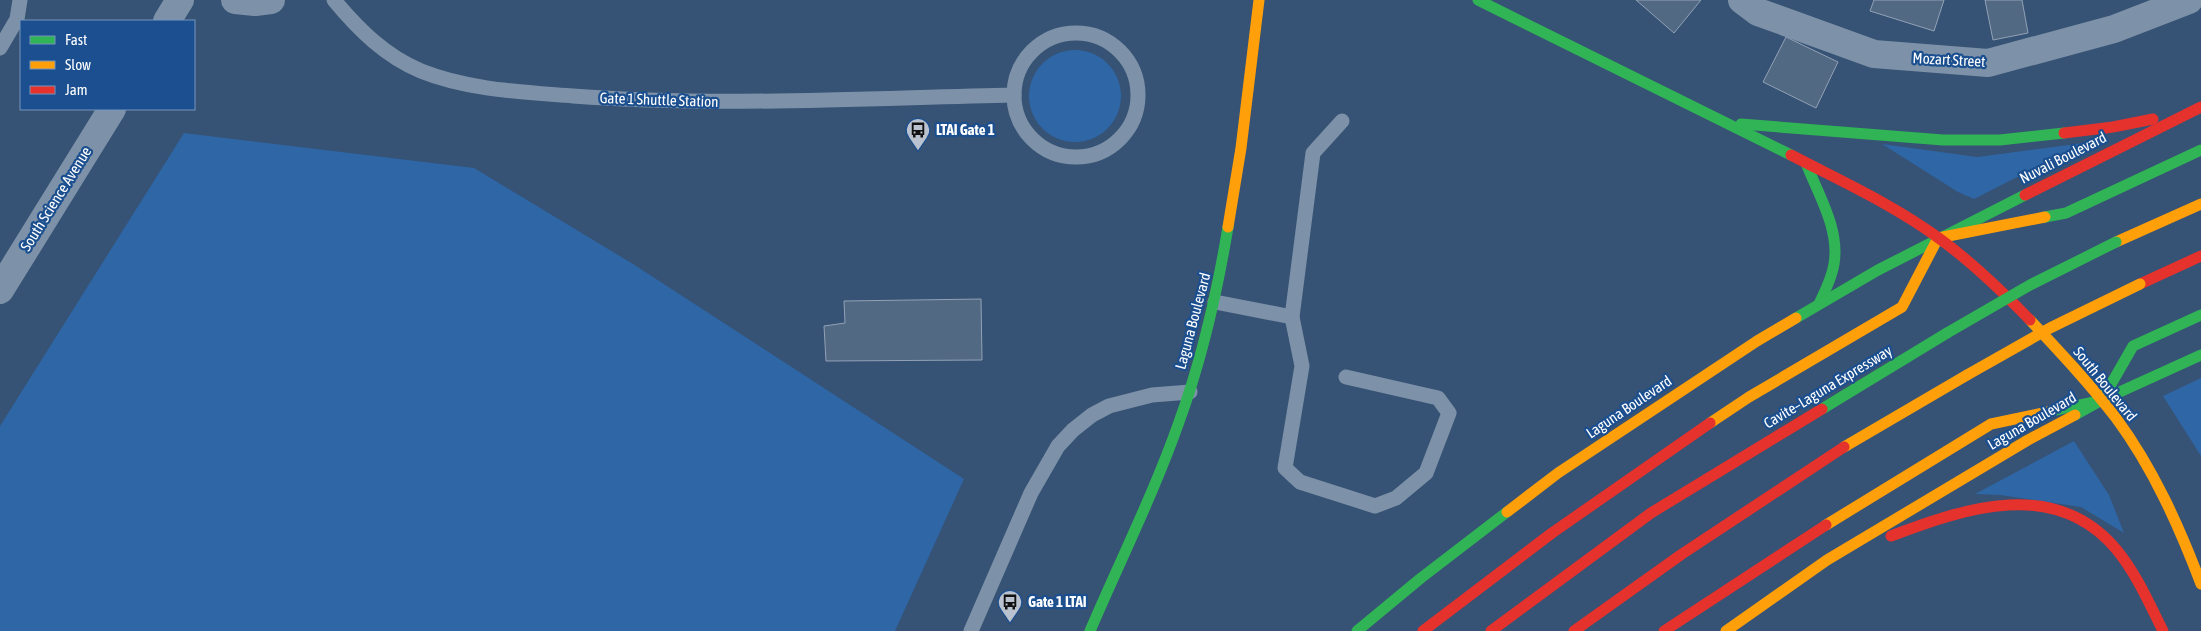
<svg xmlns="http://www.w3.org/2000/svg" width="2201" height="631" font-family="'Asap Condensed',sans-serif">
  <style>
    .green { fill: #2f66a5 }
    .building { fill: #526984; stroke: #92a2b6 }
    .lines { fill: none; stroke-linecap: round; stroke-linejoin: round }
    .lane { stroke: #7d92a8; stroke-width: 15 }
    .street { stroke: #7d92a8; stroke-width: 28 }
    .fast { stroke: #30b455; stroke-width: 11 }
    .slow { stroke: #ff9f0a; stroke-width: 11 }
    .jam { stroke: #e5322d; stroke-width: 11 }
    .fast-bridge { stroke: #30b455; stroke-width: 11 }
    .slow-bridge { stroke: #ff9f0a; stroke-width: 11 }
    .labels { text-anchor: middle; stroke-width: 4.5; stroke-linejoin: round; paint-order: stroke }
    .street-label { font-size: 15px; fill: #fff; stroke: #1b4f8f }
    .poi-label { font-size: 15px; font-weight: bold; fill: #fff; stroke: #1b4f8f; text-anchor: start }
  </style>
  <rect width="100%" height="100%" fill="#365274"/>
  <!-- green -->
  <g class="green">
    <circle cx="1075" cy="96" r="46"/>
    <polygon points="184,133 474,168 633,264 964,479 895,631 0,631 0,426"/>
    <polygon points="2084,143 1974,199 1958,192 1882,144 1977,157"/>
    <polygon points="2201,378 2201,456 2163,396"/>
    <polygon points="2074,441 2109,495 2124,533 2081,507 2000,495 1975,494"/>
  </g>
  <!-- building -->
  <g class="building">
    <polygon points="1636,0 1701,0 1674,33"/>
    <polygon points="1874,0 1944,0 1934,31 1870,11"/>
    <polygon points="1985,0 2022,0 2028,33 1993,40"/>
    <polygon points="1786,37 1838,62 1816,108 1763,82"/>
    <polygon points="981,299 982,360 826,361 824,326 845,323 844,301"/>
  </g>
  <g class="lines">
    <!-- lane -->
    <g class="lane">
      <path d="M334,0C358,29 385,56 421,71C468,90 523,92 573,96C719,107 867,98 1014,95"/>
      <circle cx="1076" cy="95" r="62"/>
      <polyline points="0,48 17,19 20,0"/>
      <polyline points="1342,121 1313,153 1292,317 1302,366 1285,468 1300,482 1375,506 1396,498 1426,473 1449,413 1438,398 1346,377"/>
      <polyline points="1215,302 1292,317"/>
      <polyline points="971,631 1031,493 1058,446 1073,430 1092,415 1109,406 1152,395 1190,392"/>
    </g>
    <!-- street -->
    <g class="street">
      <polyline points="235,0 255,2 271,0"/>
      <polyline points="1742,0 1758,12 1874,54 1988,63 2114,29 2189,0"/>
      <polyline points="167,21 180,0"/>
      <polyline points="0,290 112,109"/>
    </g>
    <!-- fast -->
    <g class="fast">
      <polyline points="1478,0 1791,155"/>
      <polyline points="1741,124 1943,140 2000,140 2064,133"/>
      <path d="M1806,163C1818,194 1840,229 1834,264C1832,278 1825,291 1819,304"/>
      <polyline points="2045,217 2066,213 2201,150"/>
      <polyline points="1796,318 1878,270 2025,195"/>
      <polyline points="1822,409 1947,333"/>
      <polyline points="2052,411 2102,400 2133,346 2201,315"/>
      <polyline points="2075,415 2102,400 2201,355"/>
      <path d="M1090,631C1120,561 1154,493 1179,422C1202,359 1217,293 1228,227"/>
      <polyline points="1357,631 1421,578 1507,512"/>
    </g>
    <!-- slow -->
    <g class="slow">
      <polyline points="1228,227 1241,148 1259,0"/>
      <polyline points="2116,242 2201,204"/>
      <path d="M2030,320C2060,352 2090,384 2116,418C2153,468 2179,526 2201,584"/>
      <polyline points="1710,423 1749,397 1902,307 1938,238 2045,217"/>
      <polyline points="1844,447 1967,375"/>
      <polyline points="1507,512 1558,473 1757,341 1796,318"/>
      <polyline points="1826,525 1991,424 2052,411"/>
      <polyline points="1726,631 1827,560 2028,440 2075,415"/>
    </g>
    <!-- jam -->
    <g class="jam">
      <polyline points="2064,133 2113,127 2153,119"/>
      <path d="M1791,155C1841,181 1894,205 1940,239C1973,263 2002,291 2030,320"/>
      <polyline points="2025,195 2201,107"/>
      <polyline points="2140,284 2201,256"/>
      <path d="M1891,536C1965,508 2055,477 2116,549C2136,573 2149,603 2163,631"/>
      <polyline points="1423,631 1552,533 1710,423"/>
      <polyline points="1491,631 1651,513 1822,409"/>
      <polyline points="1574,631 1682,554 1844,447"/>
      <polyline points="1664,631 1826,525"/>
    </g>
    <!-- fast-bridge -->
    <polyline class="fast-bridge" points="1947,333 2030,285 2116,242"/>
    <!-- slow-bridge -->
    <polyline class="slow-bridge" points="1967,375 2050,328 2140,284"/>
  </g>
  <!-- icons -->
  <defs>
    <g id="bus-pin" transform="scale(1.25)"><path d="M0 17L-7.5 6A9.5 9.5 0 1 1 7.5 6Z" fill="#b9c2ce" stroke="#1b4f8f"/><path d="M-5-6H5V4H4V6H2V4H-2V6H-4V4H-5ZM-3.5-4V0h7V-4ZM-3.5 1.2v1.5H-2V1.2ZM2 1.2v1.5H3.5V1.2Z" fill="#111"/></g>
  </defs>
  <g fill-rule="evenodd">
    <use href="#bus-pin" x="918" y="130"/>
    <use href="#bus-pin" x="1010" y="602"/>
  </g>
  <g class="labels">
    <!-- street labels -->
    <g class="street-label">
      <text transform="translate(1949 60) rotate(3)" y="5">Mozart Street</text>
      <text transform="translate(659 100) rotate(2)" y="5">Gate 1 Shuttle Station</text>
      <text transform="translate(2063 158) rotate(-27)" y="5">Nuvali Boulevard</text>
      <text transform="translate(56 199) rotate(-58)" y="5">South Science Avenue</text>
      <text transform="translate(1193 321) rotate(-75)" y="5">Laguna Boulevard</text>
      <text transform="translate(2105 384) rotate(51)" y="5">South Boulevard</text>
      <text transform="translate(1828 387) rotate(-31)" y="5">Cavite–Laguna Expressway</text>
      <text transform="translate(1629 407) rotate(-34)" y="5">Laguna Boulevard</text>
      <text transform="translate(2032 421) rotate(-30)" y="5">Laguna Boulevard</text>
    </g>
    <!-- poi labels -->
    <g class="poi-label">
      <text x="936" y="135">LTAI Gate 1</text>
      <text x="1028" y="607">Gate 1 LTAI</text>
    </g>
  </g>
  <!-- legend -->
  <rect x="20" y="20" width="175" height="90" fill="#1b4f8f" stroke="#7695bc"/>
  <rect x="30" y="36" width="25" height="8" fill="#30b455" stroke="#7695bc"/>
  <text x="65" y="45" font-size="15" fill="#ffffff">Fast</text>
  <rect x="30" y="61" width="25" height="8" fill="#ff9f0a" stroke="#7695bc"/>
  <text x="65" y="70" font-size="15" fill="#ffffff">Slow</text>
  <rect x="30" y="86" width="25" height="8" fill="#e5322d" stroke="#7695bc"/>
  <text x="65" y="95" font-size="15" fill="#ffffff">Jam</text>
</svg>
